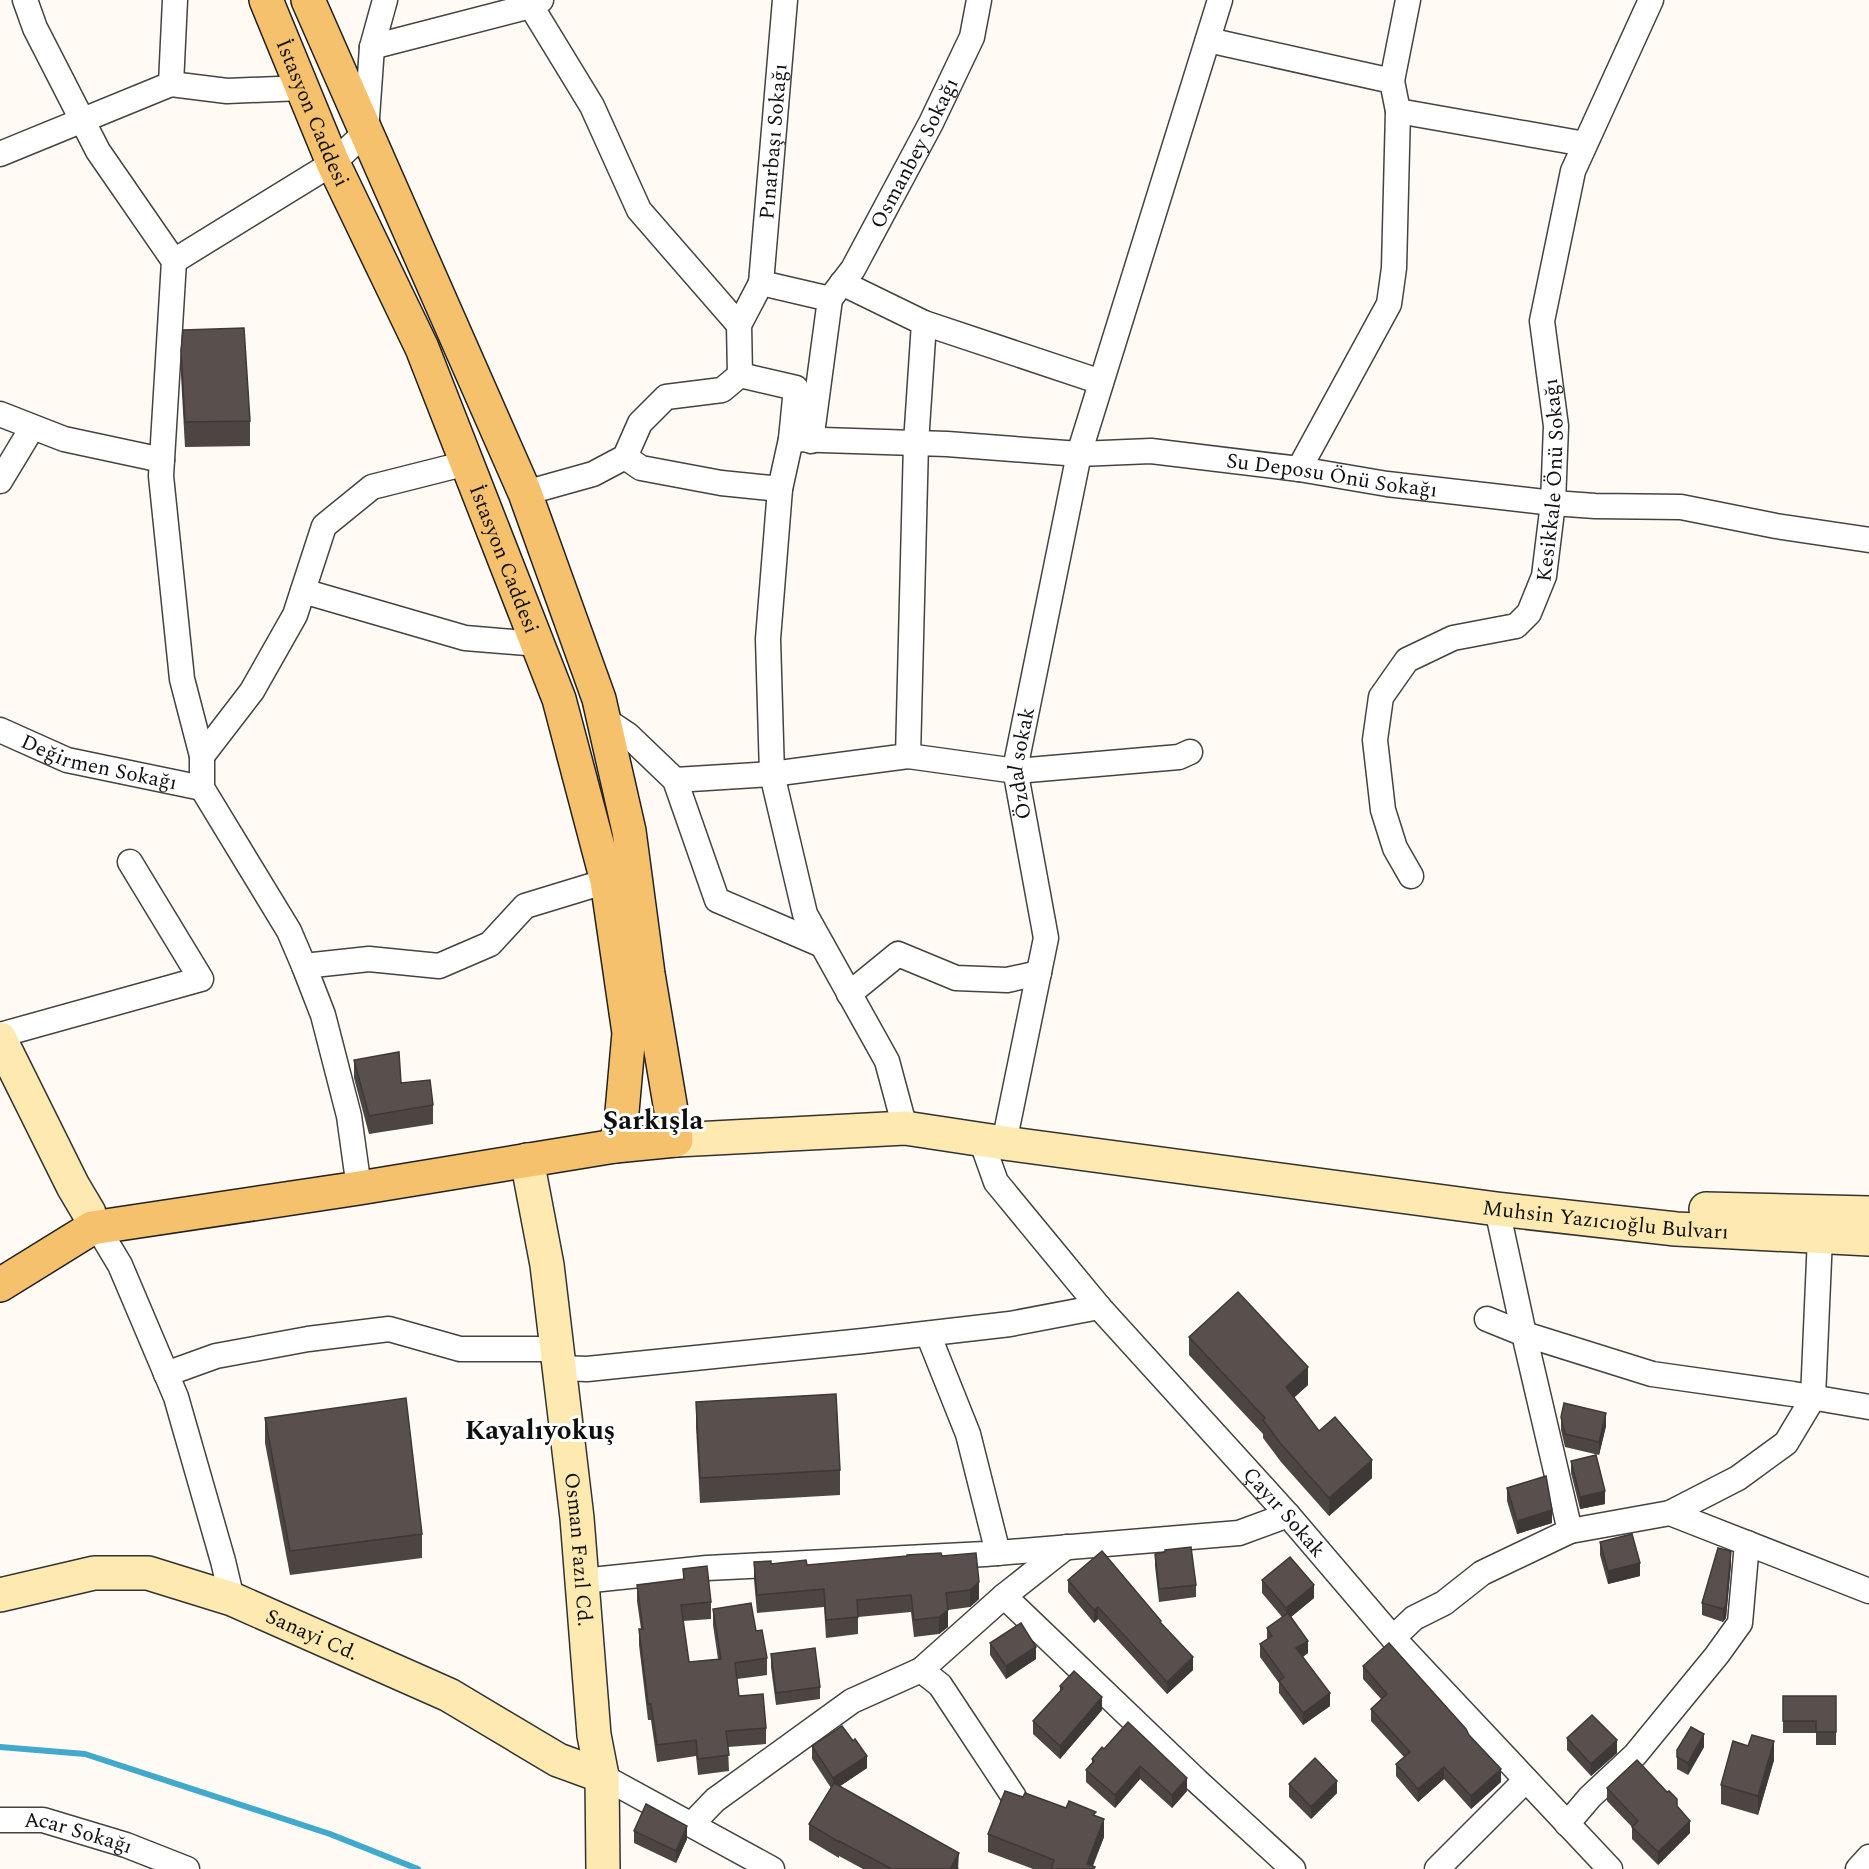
<svg xmlns="http://www.w3.org/2000/svg" width="1869" height="1869" font-family="Spectral,serif">
  <style>
    .lines { fill: none; stroke-linecap: round; stroke-linejoin: round }
    .stream { stroke: #41a9cc; stroke-width: 6 }
    .street-casing { stroke: #434343; stroke-width: 27 }
    .secondary-casing { stroke: #323232; stroke-width: 36 }
    .primary-casing { stroke: #212121; stroke-width: 36 }
    .street { stroke: #fff; stroke-width: 24 }
    .secondary { stroke: #feeab0; stroke-width: 33 }
    .primary { stroke: #f6c16c; stroke-width: 33 }
    .wall { fill: #4d4542 }
    .shaded-wall { fill: #3e3836 }
    .building { fill: #59504d; stroke: #3e3836; stroke-width: 1.5 }
    .labels { text-anchor: middle; stroke-width: 6; stroke-linejoin: round; paint-order: stroke }
    .street-label { font-size: 21px; fill: #101010; stroke: #fff }
    .district-label { font-size: 27px; font-weight: bold; fill: #101010; stroke: #fff }
  </style>
  <rect width="100%" height="100%" fill="#fffbf4"/>
  <g class="lines">
    <!-- stream -->
    <polyline class="stream" points="0,1747 85,1754 330,1834 418,1869"/>
    <!-- street casing -->
    <g class="street-casing">
      <g id="street">
        <polyline points="25,0 35,28 98,151 174,261 161,476 182,679 202,756 202,788 289,931 304,966 323,1015 349,1116 359,1188"/>
        <polyline points="531,6 592,106 639,210 739,325"/>
        <polyline points="1208,40 1392,81 1398,111 1394,268 1389,304 1299,469"/>
        <polyline points="372,47 531,6 541,0"/>
        <polyline points="1392,81 1408,0"/>
        <polyline points="171,84 227,91 302,88"/>
        <polyline points="1398,111 1585,144"/>
        <polyline points="0,154 171,84 175,0"/>
        <polyline points="174,261 333,163 366,132 372,47 385,0"/>
        <path id="s1" d="M761,283L785,0"/>
        <path id="s2" d="M833,295L853,269L931,123L972,37L979,0"/>
        <polyline points="924,323 1101,382"/>
        <polyline points="740,375 796,388 791,439 780,489 768,639 772,774 805,914 887,1061 905,1128"/>
        <polyline points="0,414 64,439 162,460"/>
        <path id="s3" d="M791,439L947,444L1079,454L1151,451L1299,469L1387,484L1553,503L1595,506L1681,507L1776,526L1869,540"/>
        <polyline points="625,457 641,468 721,483 780,489"/>
        <polyline points="0,481 32,428"/>
        <polyline points="525,493 593,474 625,457 640,423 666,397 722,390 740,375 739,325 761,283 830,299 811,441"/>
        <polyline points="303,591 465,638 538,644"/>
        <polyline points="604,719 628,735 675,780 717,900 822,945"/>
        <path id="s4" d="M0,730L67,760L202,788"/>
        <polyline points="202,756 252,691 295,615 324,526 372,487 467,463"/>
        <polyline points="908,756 1016,771 1179,757 1190,752"/>
        <polyline points="675,780 772,774 908,756 916,443 924,323 842,283"/>
        <path id="s5" d="M1411,876L1395,848L1383,810L1375,740L1381,697L1407,660L1453,638L1516,626L1529,613L1544,576L1553,503L1556,426L1542,321L1573,171L1651,0"/>
        <polyline points="304,966 369,959 439,966 490,944 525,906 607,881"/>
        <polyline points="849,994 898,954 956,978 1007,980 1039,973"/>
        <polyline points="0,1035 201,979 130,862"/>
        <path id="s6" d="M981,1140L996,1182L1099,1307L1288,1515L1393,1638L1610,1869"/>
        <path id="s7" d="M1004,1143L1046,938L1015,769L1079,454L1220,0"/>
        <polyline points="1497,1209 1524,1334 1570,1531"/>
        <polyline points="90,1215 120,1265 176,1397 223,1561 232,1599"/>
        <polyline points="1487,1319 1524,1334 1652,1374 1793,1394 1869,1407"/>
        <polyline points="928,1334 968,1434 998,1553"/>
        <polyline points="559,1368 587,1369 863,1341 1010,1324 1099,1307"/>
        <polyline points="166,1374 216,1356 308,1339 389,1329 460,1349 556,1349"/>
        <polyline points="1670,1513 1738,1478 1786,1443 1813,1398 1820,1237"/>
        <polyline points="582,1581 707,1568 985,1554 1239,1533 1288,1515"/>
        <polyline points="1004,1596 1197,1781 1293,1869"/>
        <polyline points="1393,1638 1414,1618 1444,1603 1482,1573 1570,1531 1670,1513 1869,1591"/>
        <polyline points="921,1670 940,1685 1014,1797"/>
        <polyline points="602,1776 772,1869"/>
        <path id="s8" d="M0,1820H43L126,1845L187,1869"/>
        <polyline points="692,1824 715,1800 852,1701 921,1670 1004,1596 1066,1547"/>
        <polyline points="1567,1824 1590,1797 1635,1755 1717,1655 1740,1623 1747,1543"/>
        <polyline points="1437,1869 1526,1780"/>
        <polyline points="1858,1869 1869,1857"/>
      </g>
    </g>
    <!-- secondary casing -->
    <g class="secondary-casing">
      <g id="secondary">
        <polyline points="0,1039 73,1186 89,1213"/>
        <path id="s9" d="M676,1140L905,1128L1004,1143L1497,1209L1676,1229L1869,1239"/>
        <path id="s10" d="M527,1160L547,1265L577,1518L594,1735L602,1776L603,1869"/>
        <polyline points="1706,1209 1869,1213"/>
        <path id="s11" d="M0,1595L94,1573H148L232,1599L449,1695L558,1760L602,1776"/>
      </g>
    </g>
    <!-- primary casing -->
    <g class="primary-casing">
      <g id="primary">
        <path id="s12" d="M266,0L333,163L422,348L559,699L607,881L629,1033L621,1123L615,1146"/>
        <polyline points="0,1285 92,1228 359,1188 615,1146 676,1140 648,974 629,831 599,699 525,493 308,0"/>
      </g>
    </g>
    <!-- street -->
    <use href="#street" class="street"/>
    <!-- secondary -->
    <use href="#secondary" class="secondary"/>
    <!-- primary -->
    <use href="#primary" class="primary"/>
  </g>
  <!-- wall -->
  <g class="wall">
    <polygon points="181,351 250,421 250,446 185,447 181,376"/>
    <polygon points="354,1060 401,1083 433,1105 433,1124 369,1134 354,1078"/>
    <polygon points="1189,1337 1308,1385 1294,1397 1319,1431 1372,1478 1329,1516 1281,1462 1263,1438 1263,1434 1189,1355"/>
    <polygon points="696,1402 840,1470 840,1495 700,1503 696,1427"/>
    <polygon points="1561,1417 1606,1426 1599,1455 1565,1447 1561,1430"/>
    <polygon points="265,1418 422,1534 422,1558 290,1575 265,1443"/>
    <polygon points="1571,1461 1605,1504 1580,1509 1571,1473"/>
    <polygon points="1507,1488 1552,1523 1517,1534 1507,1501"/>
    <polygon points="1600,1542 1640,1576 1608,1584 1600,1555"/>
    <polygon points="1155,1554 1196,1585 1196,1597 1159,1602 1155,1566"/>
    <polygon points="942,1556 979,1599 970,1607 948,1610 948,1627 939,1634 914,1637 911,1612 858,1617 858,1634 826,1638 824,1607 757,1613 754,1580 754,1562 807,1565"/>
    <polygon points="1731,1564 1726,1618 1723,1622 1702,1615 1702,1603"/>
    <polygon points="683,1569 711,1602 711,1619 683,1621 689,1662 718,1659 713,1625 713,1609 756,1631 767,1658 767,1675 737,1679 739,1696 766,1728 766,1744 728,1747 729,1771 698,1775 696,1756 657,1762 651,1720 648,1720 639,1645 639,1629 641,1629 637,1601 637,1585 683,1579"/>
    <polygon points="1068,1580 1161,1624 1193,1670 1167,1694 1098,1619 1094,1623 1068,1592"/>
    <polygon points="1262,1580 1314,1598 1291,1617 1308,1653 1303,1657 1330,1706 1303,1725 1279,1693 1279,1683 1260,1657 1260,1644 1267,1640 1267,1628 1282,1617 1262,1593"/>
    <polygon points="990,1643 1036,1659 1006,1679 990,1655"/>
    <polygon points="771,1654 820,1687 820,1699 776,1705 771,1667"/>
    <polygon points="1363,1666 1469,1735 1501,1782 1471,1809 1444,1779 1418,1802 1396,1776 1396,1764 1404,1757 1371,1721 1371,1709 1381,1699 1363,1679"/>
    <polygon points="1060,1686 1102,1710 1060,1759 1033,1734 1033,1721 1060,1692"/>
    <polygon points="1783,1696 1836,1696 1836,1745 1816,1745 1816,1733 1783,1733"/>
    <polygon points="1128,1722 1187,1791 1172,1808 1140,1779 1115,1808 1086,1782 1086,1770 1092,1763 1092,1759 1104,1749"/>
    <polygon points="1567,1738 1617,1753 1591,1776 1567,1750"/>
    <polygon points="812,1746 867,1768 840,1786 959,1868 958,1869 863,1869 839,1856 839,1858 809,1840 809,1824 831,1788 812,1759"/>
    <polygon points="1748,1746 1774,1760 1758,1815 1721,1804 1721,1785"/>
    <polygon points="1704,1747 1688,1775 1677,1769 1677,1750"/>
    <polygon points="1289,1784 1337,1793 1311,1819 1289,1797"/>
    <polygon points="1607,1788 1677,1806 1690,1833 1658,1865 1632,1839 1632,1827 1607,1801"/>
    <polygon points="1023,1797 1096,1816 1104,1837 1093,1866 1095,1869 1033,1869 988,1852 988,1834"/>
    <polygon points="634,1831 687,1839 676,1863 634,1843"/>
  </g>
  <!-- shaded-wall -->
  <g class="shaded-wall">
    <polygon points="1308,1367 1308,1385 1286,1405 1286,1387"/>
    <polygon points="1606,1413 1606,1426 1599,1455 1599,1442"/>
    <polygon points="1372,1460 1372,1478 1329,1516 1329,1498"/>
    <polygon points="1605,1491 1605,1504 1580,1509 1580,1497"/>
    <polygon points="1552,1510 1552,1523 1517,1534 1517,1521"/>
    <polygon points="1731,1551 1731,1564 1726,1618 1723,1622 1723,1609"/>
    <polygon points="1640,1563 1640,1576 1608,1584 1608,1571"/>
    <polygon points="979,1582 979,1599 970,1607 970,1590"/>
    <polygon points="1314,1585 1314,1598 1286,1621 1286,1608"/>
    <polygon points="1098,1607 1098,1619 1094,1623 1094,1610"/>
    <polygon points="948,1610 948,1627 939,1634 939,1617"/>
    <polygon points="1308,1641 1308,1653 1296,1661 1296,1648"/>
    <polygon points="1036,1647 1036,1659 1006,1679 1006,1666"/>
    <polygon points="1193,1657 1193,1670 1167,1694 1167,1682"/>
    <polygon points="1330,1693 1330,1706 1303,1725 1303,1713"/>
    <polygon points="1102,1697 1102,1710 1060,1759 1060,1746"/>
    <polygon points="1704,1734 1704,1747 1688,1775 1688,1763"/>
    <polygon points="1617,1740 1617,1753 1591,1776 1591,1764"/>
    <polygon points="1774,1741 1774,1760 1758,1815 1758,1796"/>
    <polygon points="867,1756 867,1768 833,1791 833,1778"/>
    <polygon points="1140,1766 1140,1779 1115,1808 1115,1795"/>
    <polygon points="1444,1767 1444,1779 1418,1802 1418,1789"/>
    <polygon points="1501,1769 1501,1782 1471,1809 1471,1796"/>
    <polygon points="1187,1778 1187,1791 1172,1808 1172,1795"/>
    <polygon points="1337,1781 1337,1793 1311,1819 1311,1807"/>
    <polygon points="1104,1819 1104,1837 1091,1869 1087,1864"/>
    <polygon points="1690,1821 1690,1833 1658,1865 1658,1852"/>
    <polygon points="687,1826 687,1839 676,1863 676,1851"/>
    <polygon points="959,1853 958,1869 950,1869"/>
  </g>
  <!-- building -->
  <g class="building">
    <polygon points="244,328 250,421 185,422 181,351 183,330"/>
    <polygon points="399,1052 401,1083 430,1080 433,1105 369,1116 354,1060"/>
    <polygon points="1238,1292 1308,1367 1286,1387 1319,1431 1335,1417 1372,1460 1329,1498 1281,1444 1263,1420 1265,1418 1189,1337"/>
    <polygon points="836,1394 840,1470 700,1478 696,1402"/>
    <polygon points="406,1398 422,1534 290,1551 265,1418"/>
    <polygon points="1564,1403 1606,1413 1599,1442 1565,1434 1561,1417"/>
    <polygon points="1596,1455 1605,1491 1580,1497 1571,1461"/>
    <polygon points="1546,1476 1552,1510 1517,1521 1507,1488"/>
    <polygon points="1632,1534 1640,1563 1608,1571 1600,1542"/>
    <polygon points="1191,1547 1196,1585 1159,1589 1155,1554 1165,1552 1165,1550"/>
    <polygon points="1718,1548 1731,1551 1726,1605 1723,1609 1702,1603"/>
    <polygon points="1102,1551 1161,1621 1160,1622 1193,1657 1167,1682 1098,1607 1094,1610 1068,1580"/>
    <polygon points="941,1553 942,1556 976,1553 979,1582 970,1590 946,1593 948,1610 939,1617 914,1620 911,1595 857,1600 858,1617 826,1620 824,1589 757,1595 754,1562 771,1561 771,1564 806,1560 807,1565 907,1556 907,1555"/>
    <polygon points="1290,1557 1314,1585 1286,1608 1262,1580"/>
    <polygon points="707,1566 711,1602 681,1605 689,1662 721,1659 713,1609 751,1603 756,1631 762,1630 767,1658 735,1663 739,1696 763,1694 766,1728 726,1731 729,1755 698,1759 696,1740 657,1745 651,1704 648,1704 639,1629 643,1629 637,1585 684,1579 683,1569"/>
    <polygon points="1288,1613 1308,1641 1296,1648 1330,1693 1303,1713 1279,1681 1284,1677 1260,1644 1272,1636 1267,1628"/>
    <polygon points="1021,1623 1036,1647 1006,1666 990,1643"/>
    <polygon points="1389,1643 1466,1729 1469,1735 1501,1769 1471,1796 1444,1767 1418,1789 1396,1764 1410,1752 1371,1709 1387,1694 1363,1666"/>
    <polygon points="815,1648 820,1687 776,1693 771,1654"/>
    <polygon points="1074,1671 1102,1697 1060,1746 1033,1721 1063,1688 1060,1686"/>
    <polygon points="1783,1696 1836,1696 1836,1732 1816,1732 1816,1721 1783,1721"/>
    <polygon points="1592,1715 1617,1740 1591,1764 1567,1738"/>
    <polygon points="1128,1722 1187,1778 1172,1795 1140,1766 1115,1795 1086,1770 1094,1761 1092,1759 1102,1747 1104,1749"/>
    <polygon points="842,1726 853,1741 855,1739 867,1756 833,1778 812,1746"/>
    <polygon points="1691,1727 1704,1734 1688,1763 1677,1757 1677,1750"/>
    <polygon points="1752,1735 1774,1741 1758,1796 1721,1785 1733,1741 1748,1746"/>
    <polygon points="1315,1758 1337,1781 1311,1807 1289,1784"/>
    <polygon points="1637,1760 1667,1792 1669,1791 1677,1799 1677,1806 1690,1821 1658,1852 1632,1827 1638,1821 1607,1788"/>
    <polygon points="834,1783 959,1853 950,1869 892,1869 839,1841 839,1842 809,1824"/>
    <polygon points="1005,1791 1023,1797 1025,1793 1066,1808 1069,1801 1096,1812 1093,1815 1104,1819 1087,1864 1095,1867 1094,1869 1051,1869 1054,1860 988,1834"/>
    <polygon points="646,1804 687,1826 676,1851 634,1831"/>
  </g>
  <g class="labels">
    <!-- street labels -->
    <g class="street-label">
      <text dy="7" stroke="none"><textPath href="#s12" startOffset="122">İstasyon Caddesi</textPath></text>
      <text dy="7" stroke="none"><textPath href="#s1" startOffset="142">Pınarbaşı Sokağı</textPath></text>
      <text dy="7" stroke="none"><textPath href="#s2" startOffset="164">Osmanbey Sokağı</textPath></text>
      <text dy="7" stroke="none"><textPath href="#s3" startOffset="543">Su Deposu Önü Sokağı</textPath></text>
      <text dy="7" stroke="none"><textPath href="#s5" startOffset="501">Kesikkale Önü Sokağı</textPath></text>
      <text dy="7" stroke="none"><textPath href="#s12" startOffset="608">İstasyon Caddesi</textPath></text>
      <text dy="7" stroke="none"><textPath href="#s4" startOffset="105">Değirmen Sokağı</textPath></text>
      <text dy="7" stroke="none"><textPath href="#s7" startOffset="387">Özdal sokak</textPath></text>
      <text dy="7" stroke="none"><textPath href="#s9" startOffset="936">Muhsin Yazıcıoğlu Bulvarı</textPath></text>
      <text dy="7" stroke="none"><textPath href="#s6" startOffset="483">Çayır Sokak</textPath></text>
      <text dy="7" stroke="none"><textPath href="#s10" startOffset="393">Osman Fazıl Cd.</textPath></text>
      <text dy="7" stroke="none"><textPath href="#s11" startOffset="326">Sanayi Cd.</textPath></text>
      <text dy="7" stroke="none"><textPath href="#s8" startOffset="80">Acar Sokağı</textPath></text>
    </g>
    <!-- district labels -->
    <g class="district-label">
      <text x="653" y="1129">Şarkışla</text>
      <text x="540" y="1439">Kayalıyokuş</text>
    </g>
  </g>
</svg>
